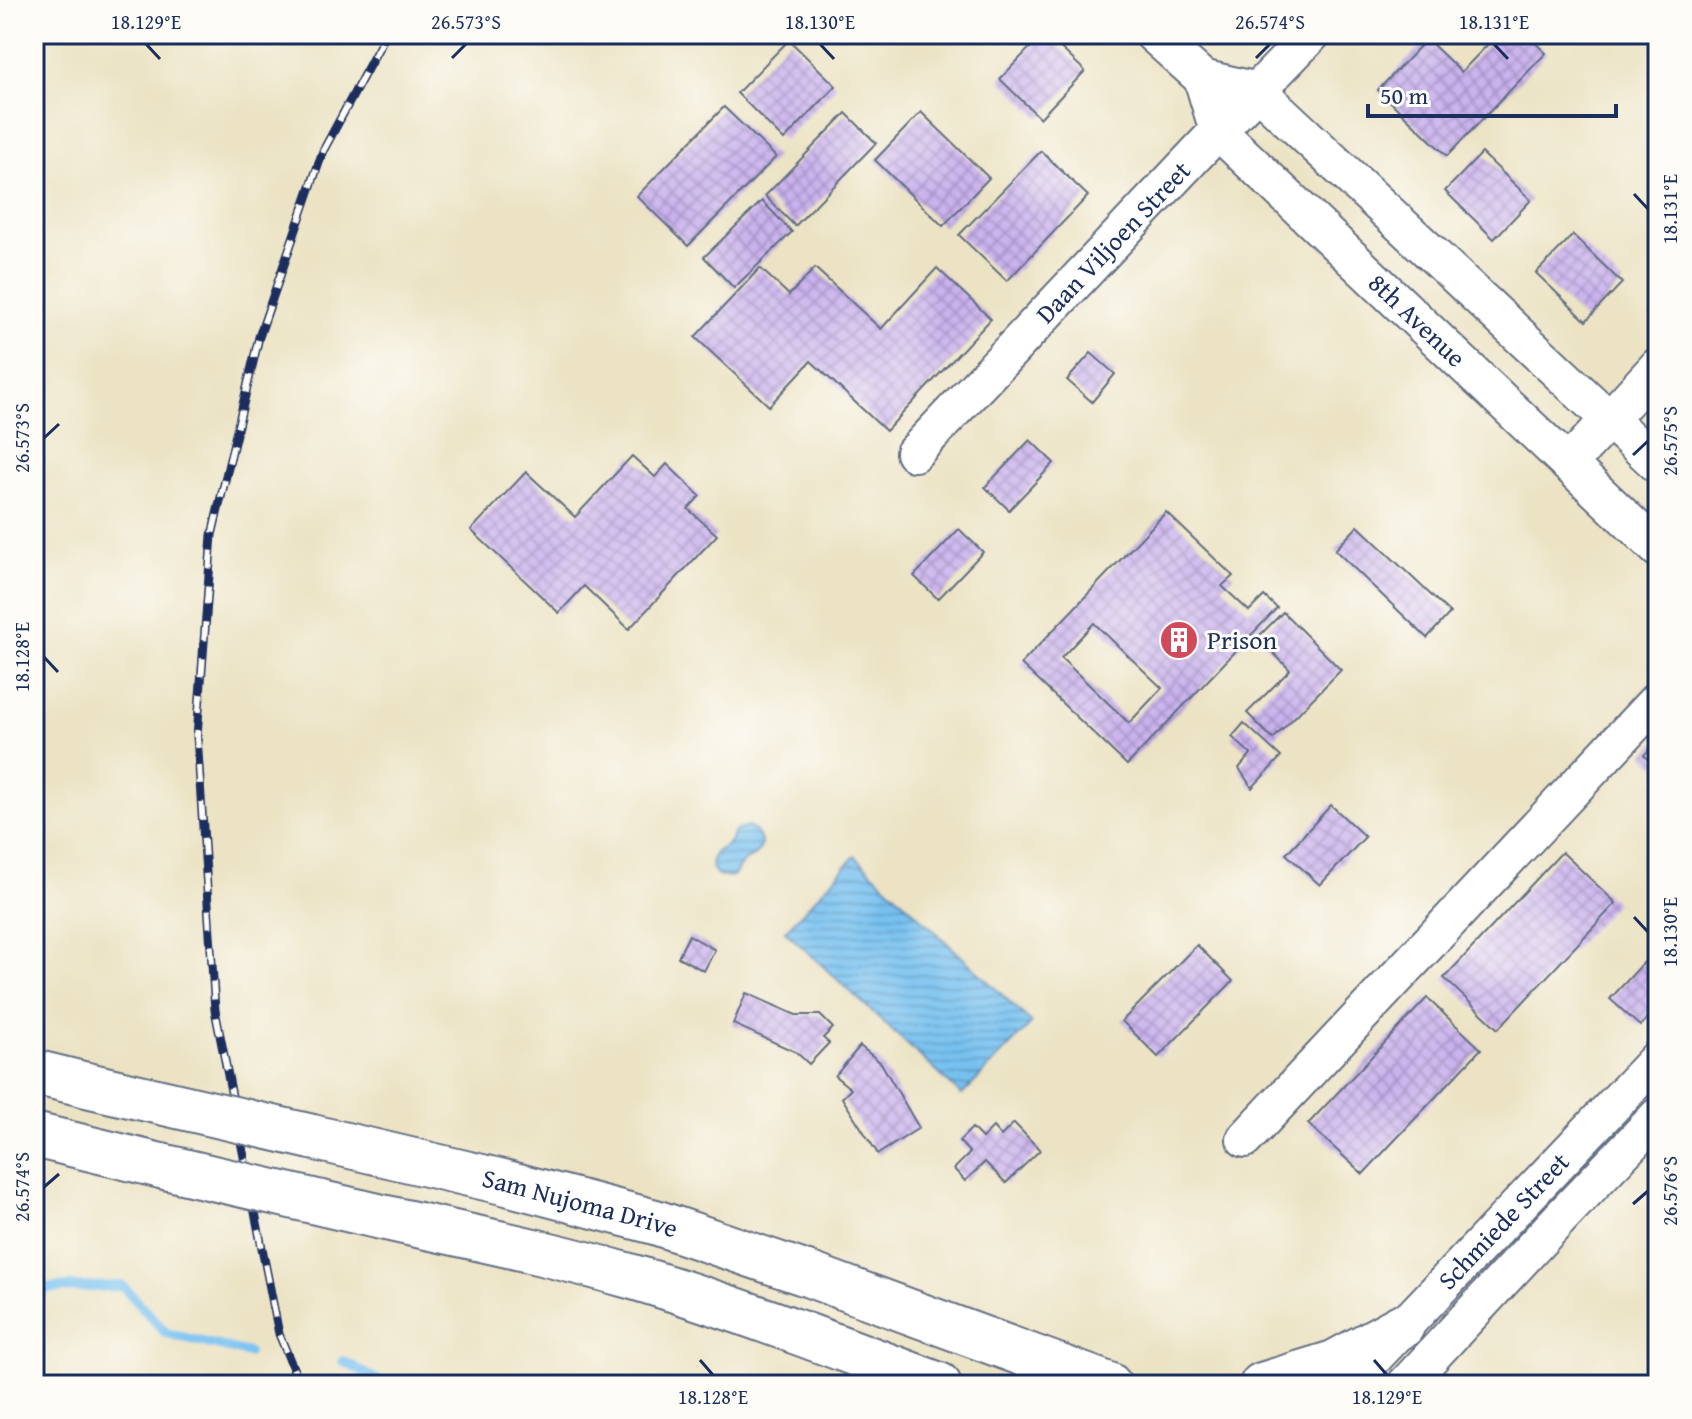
<svg xmlns="http://www.w3.org/2000/svg" width="1692" height="1419" font-family="'Gentium Book Plus',serif">
  <style>
    .water { fill: url(#water-rules); stroke: #4978a7; stroke-width: 2 }
    .lines { fill: none; stroke-linecap: round; stroke-linejoin: round }
    .stream { stroke: #77c1f0; stroke-width: 10 }
    .building { fill: url(#building-cross-hatch); fill-rule: evenodd }
    .minor-casing { stroke: #646e82; stroke-width: 40 }
    .major-casing { stroke: #646e82; stroke-width: 48 }
    .minor { stroke: #fff; stroke-width: 36 }
    .major { stroke: #fff; stroke-width: 44 }
    .rail-casing { stroke: #1b2f5e; stroke-width: 9 }
    .rail { stroke: #fdfcf7; stroke-width: 6; stroke-dasharray: 18; stroke-linecap: butt }
    .major-bridge-casing { stroke: #646e82; stroke-width: 48; stroke-linecap: butt }
    .major-bridge { stroke: #fff; stroke-width: 44 }
    .ticks { fill: none; stroke: #1b2f5e; stroke-width: 3 }
    .labels { text-anchor: middle; stroke-width: 6; stroke-linejoin: round; paint-order: stroke }
    .street-label { font-size: 26px; fill: #1b2f5e; stroke: #fdfcf7 }
    .poi-label { font-size: 26px; fill: #1b2f5e; stroke: #fdfcf7; text-anchor: start }
    .neatline { fill: none; stroke: #1b2f5e; stroke-width: 3 }
    .ticks-label { font-size: 20px; text-anchor: middle; fill: #1b2f5e }
  </style>
  <defs>
    <pattern id="water-rules" width="6" height="5" patternUnits="userSpaceOnUse" patternTransform="scale(2)"><rect width="6" height="5" fill="#77c1f0"/><path d="M0 2.5h6" fill="none" stroke="#619dc6"/></pattern>
    <pattern id="building-cross-hatch" width="8" height="8" patternUnits="userSpaceOnUse" patternTransform="scale(2)"><rect width="8" height="8" fill="#cbb3ee"/><path d="M0 0l8 8M0 8l8-8" fill="none" stroke="#a492c4"/></pattern>
  </defs>
  <rect width="100%" height="100%" fill="#fdfcf7"/>
  <filter id="ink" filterUnits="userSpaceOnUse"><feTurbulence type="fractalNoise" baseFrequency=".0125" numOctaves="2"/><feDisplacementMap in="SourceGraphic" scale="16" xChannelSelector="R" yChannelSelector="G"/><feConvolveMatrix kernelMatrix="1 2 1 2 8 2 1 2 1" color-interpolation-filters="sRGB"/></filter>
  <filter id="wash" filterUnits="userSpaceOnUse"><feTurbulence type="fractalNoise" baseFrequency=".006" numOctaves="4" result="noise"/><feDisplacementMap in="SourceGraphic" scale="32" xChannelSelector="R" yChannelSelector="G"/><feGaussianBlur stdDeviation="1.8" result="paint"/><feColorMatrix in="noise" values="0 0 0 0 0 0 0 0 0 0 0 0 0 0 0 0 0 1.4 0 .05"/><feComposite in="paint" operator="in"/></filter>
  <g filter="url(#wash)">
    <rect width="100%" height="100%" fill="#ece3c4"/>
    <!-- water -->
    <g class="water">
      <path d="M748,827C759,832 766,843 756,854C753,857 748,858 744,861C733,870 741,880 718,876L711,866C714,846 718,854 729,843C732,839 732,835 734,831Z"/>
      <polygon points="855,856 1032,1023 962,1095 785,931"/>
    </g>
    <g class="lines">
      <!-- stream -->
      <g class="stream">
        <polyline points="34,1300 47,1288 123,1286 166,1333 248,1353"/>
        <polyline points="343,1361 386,1385"/>
      </g>
    </g>
    <g id="blocks">
      <!-- building -->
      <g class="building">
        <polygon points="1043,34 1046,34 1085,71 1040,118 1000,79"/>
        <polygon points="1498,34 1526,34 1546,53 1447,156 1378,90 1427,39 1461,72"/>
        <polygon points="789,40 836,86 784,140 737,93"/>
        <polygon points="724,107 776,157 688,246 637,196"/>
        <polygon points="921,112 989,178 943,226 875,160"/>
        <polygon points="846,113 876,143 795,226 765,196"/>
        <polygon points="1041,151 1088,196 1007,281 959,235"/>
        <polygon points="1482,153 1531,200 1494,239 1445,191"/>
        <polygon points="762,201 792,232 734,288 704,257"/>
        <polygon points="1573,235 1622,283 1586,321 1536,273"/>
        <polygon points="760,268 789,295 815,268 881,329 937,268 991,319 886,431 811,361 769,406 695,337"/>
        <polygon points="1091,353 1115,374 1092,402 1067,380"/>
        <polygon points="1030,440 1054,463 1009,510 985,487"/>
        <polygon points="632,456 655,477 667,464 700,496 688,509 717,535 629,629 584,586 559,613 471,530 526,472 575,517"/>
        <path d="M1166,512L1233,576L1222,586L1249,611L1264,596L1277,608L1127,765L1021,664ZM1094,623L1162,688L1129,723L1061,658Z"/>
        <polygon points="1358,526 1450,613 1427,638 1335,550"/>
        <polygon points="959,529 983,552 938,599 914,576"/>
        <polygon points="1283,612 1341,670 1273,739 1247,713 1290,670 1258,637"/>
        <polygon points="1244,723 1281,757 1252,788 1239,768 1251,754 1232,737"/>
        <polygon points="1658,741 1658,768 1644,755"/>
        <polygon points="1331,805 1365,837 1320,885 1286,854"/>
        <polygon points="1562,852 1616,903 1498,1029 1444,978"/>
        <polygon points="689,935 715,950 704,971 678,957"/>
        <polygon points="1197,945 1233,981 1158,1057 1122,1021"/>
        <polygon points="1658,947 1658,1006 1640,1026 1610,999"/>
        <polygon points="746,993 796,1015 820,1015 833,1028 823,1038 829,1043 809,1064 796,1052 733,1024"/>
        <polygon points="1427,998 1481,1049 1363,1174 1308,1124"/>
        <polygon points="860,1046 881,1063 919,1128 878,1154 842,1098 851,1089 835,1076"/>
        <polygon points="1014,1123 1040,1150 1006,1183 985,1162 965,1181 954,1169 970,1153 959,1141 972,1128 982,1138 993,1127 1001,1136"/>
      </g>
    </g>
  </g>
  <g filter="url(#ink)">
    <use href="#blocks" fill-opacity="0" stroke="#646e82" stroke-width="2"/>
    <g class="lines">
      <!-- minor casing -->
      <g class="minor-casing">
        <g id="minor">
          <polyline points="1153,34 1202,78 1258,91 1658,465"/>
          <path id="s1" d="M1202,78L1218,131L1658,549"/>
          <path id="s2" d="M914,453L1218,131L1312,34"/>
          <polyline points="1568,464 1658,366"/>
          <polyline points="1245,1139 1658,699"/>
          <path id="s3" d="M1348,1385L1658,1058"/>
          <polyline points="1405,1385 1564,1214 1658,1116"/>
        </g>
      </g>
      <!-- major casing -->
      <g class="major-casing">
        <g id="major">
          <polyline points="34,1072 87,1085"/>
          <polyline points="34,1135 161,1166"/>
          <path id="s4" d="M312,1137L503,1182L655,1222L810,1275L1109,1385"/>
          <path d="M360,1212C451,1233 544,1251 633,1277C737,1308 838,1347 939,1385"/>
          <polyline points="1262,1385 1334,1363 1402,1326"/>
        </g>
      </g>
      <!-- minor -->
      <use href="#minor" class="minor"/>
      <!-- major -->
      <use href="#major" class="major"/>
      <!-- rail casing -->
      <g class="rail-casing">
        <polyline id="rail" points="300,1385 279,1334 215,1010 197,736 212,535 259,337 323,151 386,34"/>
      </g>
      <!-- rail -->
      <use href="#rail" class="rail"/>
      <!-- major-bridge casing -->
      <g class="major-bridge-casing">
        <g id="major-bridge">
          <polyline points="87,1085 312,1137"/>
          <polyline points="161,1166 360,1212"/>
        </g>
      </g>
      <!-- major-bridge -->
      <use href="#major-bridge" class="major-bridge"/>
    </g>
  </g>
  <!-- ticks -->
  <path class="ticks" d="M146,44L160,59M820,44L834,59M1494,44L1508,59M452,58L466,44M1256,58L1270,44M1634,194L1648,209M44,438L59,424M1633,455L1648,441M44,657L58,672M1634,917L1648,932M44,1187L59,1174M1633,1204L1648,1191M700,1360L713,1375M1374,1360L1387,1375"/>
  <!-- icons -->
  <defs>
    <g id="building-disc" transform="scale(2)"><circle r="9.5" fill="#d1495b" stroke="#fdfcf7"/><path d="M-4-6H4V6H1V3H-1V6H-4ZM-2.5-4.3h1.7v1.8h-1.7ZM.8-4.3h1.7v1.8H.8ZM-2.5-1h1.7V.8h-1.7ZM.8-1h1.7V.8H.8Z" fill="#fff"/></g>
  </defs>
  <g fill-rule="evenodd">
    <use href="#building-disc" x="1179" y="640"/>
  </g>
  <g class="labels">
    <!-- street labels -->
    <g class="street-label">
      <text dy="9" stroke="none"><textPath href="#s2" startOffset="290">Daan Viljoen Street</textPath></text>
      <text dy="9" stroke="none"><textPath href="#s1" startOffset="330">8th Avenue</textPath></text>
      <text dy="9" stroke="none"><textPath href="#s4" startOffset="276">Sam Nujoma Drive</textPath></text>
      <text dy="9" stroke="none"><textPath href="#s3" startOffset="226">Schmiede Street</textPath></text>
    </g>
    <!-- poi labels -->
    <g class="poi-label">
      <text x="1207" y="649">Prison</text>
    </g>
  </g>
  <!-- margin -->
  <rect width="1692" height="1419" fill="none" stroke="#fdfcf7" stroke-width="88"/>
  <!-- scale -->
  <path d="M1368 104v12h248v-12" fill="none" stroke="#1b2f5e" stroke-width="4"/>
  <text x="1380" y="104" font-size="24" fill="#1b2f5e" stroke="#fdfcf7" stroke-width="6" paint-order="stroke">50 m</text>
  <rect x="44" y="44" width="1604" height="1331" class="neatline"/>
  <g class="ticks-label">
    <text x="146" y="29">18.129°E</text>
    <text x="466" y="29">26.573°S</text>
    <text x="820" y="29">18.130°E</text>
    <text x="1270" y="29">26.574°S</text>
    <text x="1494" y="29">18.131°E</text>
    <text transform="translate(1670 209) rotate(-90)" y="7">18.131°E</text>
    <text transform="translate(22 438) rotate(-90)" y="7">26.573°S</text>
    <text transform="translate(1670 441) rotate(-90)" y="7">26.575°S</text>
    <text transform="translate(22 657) rotate(-90)" y="7">18.128°E</text>
    <text transform="translate(1670 932) rotate(-90)" y="7">18.130°E</text>
    <text transform="translate(22 1187) rotate(-90)" y="7">26.574°S</text>
    <text transform="translate(1670 1191) rotate(-90)" y="7">26.576°S</text>
    <text x="713" y="1404">18.128°E</text>
    <text x="1387" y="1404">18.129°E</text>
  </g>
</svg>
